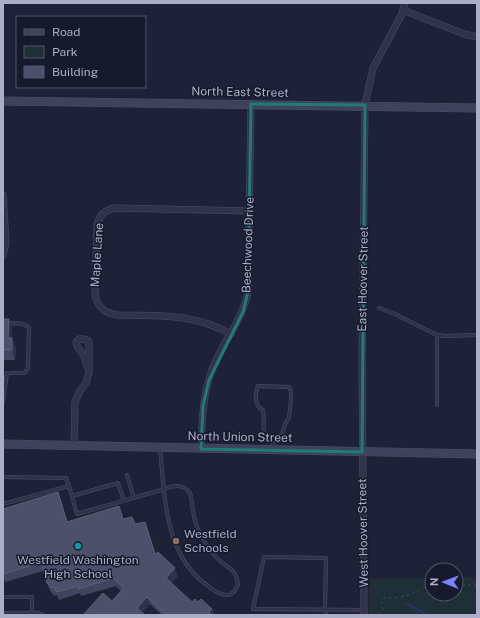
<svg xmlns="http://www.w3.org/2000/svg" width="480" height="618" font-family="'Public Sans',sans-serif">
  <style>
    .green { fill: #1f2f38 }
    .lines { fill: none; stroke-linecap: round; stroke-linejoin: round }
    .stream { stroke: #2c335b; stroke-width: 2 }
    .lane-casing { stroke: #4c4f63; stroke-width: 4 }
    .street-casing { stroke: #4c4f63; stroke-width: 7 }
    .secondary-casing { stroke: #4c4f63; stroke-width: 9 }
    .path { stroke: #3a4a53; stroke-width: 1; stroke-dasharray: 3 3; stroke-linecap: butt }
    .lane { stroke: #313448; stroke-width: 3 }
    .street { stroke: #313448; stroke-width: 6 }
    .secondary { stroke: #3f425b; stroke-width: 8 }
    .wall { fill: #41455f }
    .shaded-wall { fill: #2e324a }
    .building { fill: #4c506a; stroke: #5b5f78 }
    .marked { fill: none; stroke: #1f7c77; stroke-width: 3; stroke-linejoin: round }
    .education-dot { fill: #8d6e63; stroke: #171a2c; stroke-width: 1.5 }
    .culture-dot { fill: #0f9aa8; stroke: #171a2c; stroke-width: 1.5 }
    .labels { text-anchor: middle; stroke-width: 3; stroke-linejoin: round; paint-order: stroke }
    .street-label { font-size: 12px; fill: #abaec5; stroke: #171a2c }
    .poi-label { font-size: 12px; fill: #abaec5; stroke: #171a2c; text-anchor: start }
  </style>
  <rect width="100%" height="100%" fill="#1e2237"/>
  <!-- green -->
  <polygon class="green" points="477,577 477,615 369,615 369,579 432,578 432,594 456,594 456,578"/>
  <g class="lines">
    <!-- stream -->
    <polyline class="stream" points="406,604 428,615"/>
    <!-- lane casing -->
    <g class="lane-casing">
      <g id="lane">
        <polyline points="379,308 395,314 437,335 446,336 477,335"/>
        <path d="M3,323C11,324 24,321 29,328L28,369L24,373H7L3,402"/>
        <polyline points="437,335 437,405"/>
        <path d="M273,442L282,434L285,424L289,418L291,400V391L289,387L258,386C255,394 254,406 263,410C266,427 258,430 273,442V448"/>
        <polyline points="127,475 134,498"/>
        <polyline points="3,477 66,478 69,486"/>
        <polyline points="72,496 118,483 124,501"/>
        <path d="M3,504L69,486L77,514L165,489C175,485 183,484 190,493C192,499 192,505 193,511C196,530 204,543 216,557C227,569 236,567 238,585L234,592L229,595C219,595 214,591 207,585C164,555 165,496 160,449"/>
        <polyline points="3,597 32,597 32,613"/>
        <polyline points="3,613 37,613 43,615"/>
        <path d="M326,615L325,610L326,558L264,557L253,609C290,609 327,610 364,610"/>
      </g>
    </g>
    <!-- street casing -->
    <g class="street-casing">
      <g id="street">
        <polyline points="403,10 464,34 477,37"/>
        <polyline points="3,195 6,243 3,256"/>
        <path d="M231,334C193,313 160,316 117,315C103,313 96,306 95,292L97,227C98,216 104,210 115,208L250,211"/>
        <polyline points="74,446 75,402 80,391 86,383 89,372 89,341 84,339 79,339 76,342 77,346 84,356 89,372"/>
        <path d="M201,449C202,418 203,386 217,358C228,336 243,317 248,292L251,104"/>
        <polyline points="364,615 362,359 365,105 373,68 402,14 405,3"/>
      </g>
    </g>
    <!-- secondary casing -->
    <g class="secondary-casing">
      <g id="secondary">
        <polyline points="3,101 477,108"/>
        <polyline points="3,444 477,454"/>
      </g>
    </g>
    <!-- path -->
    <g class="path">
      <polyline points="456,585 477,585"/>
      <path d="M379,615L383,609L381,602L384,598C408,598 412,593 432,584"/>
    </g>
    <!-- lane -->
    <use href="#lane" class="lane"/>
    <!-- street -->
    <use href="#street" class="street"/>
    <!-- secondary -->
    <use href="#secondary" class="secondary"/>
  </g>
  <!-- wall -->
  <g class="wall">
    <polygon points="3,319 9,319 12,329 12,339 16,348 15,360 3,360"/>
    <polygon points="61,500 67,522 119,506 123,519 147,529 155,554 178,576 171,583 192,602 198,602 212,609 214,615 162,615 150,604 142,612 112,601 121,591 116,586 81,596 80,593 59,600 57,595 54,596 50,590 43,571 5,582 4,577 3,577 3,509"/>
    <polygon points="432,579 432,594 444,594 442,600 431,596 429,591"/>
  </g>
  <!-- shaded-wall -->
  <g class="shaded-wall">
    <polygon points="9,319 12,329 12,339 16,348 15,360 12,350 8,338"/>
    <polygon points="175,568 178,576 168,585 166,578"/>
    <polygon points="441,594 444,594 442,600 441,595"/>
    <polygon points="147,597 150,604 140,615 137,608"/>
    <polygon points="212,609 214,615 210,615 209,612"/>
  </g>
  <!-- building -->
  <g class="building">
    <polygon points="3,319 9,319 8,338 12,338 12,350 3,350"/>
    <polygon points="58,492 67,522 119,506 123,519 132,517 135,524 145,522 155,554 158,552 175,568 166,578 192,602 195,599 198,602 201,599 212,609 209,612 212,615 166,615 147,597 137,608 145,615 83,615 103,593 112,601 124,588 113,578 78,589 78,586 56,592 55,587 51,588 47,583 43,569 43,562 3,574 3,509"/>
    <polygon points="432,579 432,592 429,591"/>
  </g>
  <!-- marked area -->
  <path class="marked" d="M251,104L365,105L362,452L201,449L203,406L209,380L243,312L248,292Z"/>
  <!-- markers -->
  <circle class="education-dot" cx="176" cy="541" r="4"/>
  <circle class="culture-dot" cx="78" cy="546" r="4"/>
  <g class="labels">
    <!-- street labels -->
    <g class="street-label">
      <text transform="translate(240 92) rotate(1)" y="4">North East Street</text>
      <text transform="translate(248 245) rotate(-88)" y="4">Beechwood Drive</text>
      <text transform="translate(97 255) rotate(-86)" y="4">Maple Lane</text>
      <text transform="translate(363 279) rotate(-89)" y="4">East Hoover Street</text>
      <text transform="translate(240 437) rotate(1)" y="4">North Union Street</text>
      <text transform="translate(363 533) rotate(-91)" y="4">West Hoover Street</text>
    </g>
    <!-- poi labels -->
    <g class="poi-label">
      <text x="184" y="538">Westfield<tspan x="184" dy="14">Schools</tspan></text>
      <text x="78" y="564" text-anchor="middle">Westfield Washington<tspan x="78" dy="14">High School</tspan></text>
    </g>
  </g>
  <!-- border -->
  <rect width="480" height="618" fill="none" stroke="#abaec5" stroke-width="8"/>
  <!-- legend -->
  <rect x="16" y="16" width="130" height="72" fill="#171a2c" stroke="#525569"/>
  <rect x="24" y="29" width="20" height="6" fill="#3f425b" stroke="#525569"/>
  <text x="52" y="36" font-size="12" fill="#abaec5">Road</text>
  <rect x="24" y="46" width="20" height="12" fill="#1f2f38" stroke="#525569"/>
  <text x="52" y="56" font-size="12" fill="#abaec5">Park</text>
  <rect x="24" y="66" width="20" height="12" fill="#4c506a" stroke="#525569"/>
  <text x="52" y="76" font-size="12" fill="#abaec5">Building</text>
  <!-- north arrow -->
  <g transform="translate(444 582) rotate(271)"><circle r="19" fill="#171a2c" stroke="#525569"/>
  <path d="M0-3L7 15L0 10L-7 15Z" fill="#7685ff"/>
  <text y="-6" font-size="11" font-weight="bold" text-anchor="middle" fill="#abaec5">N</text>
  </g>
</svg>
